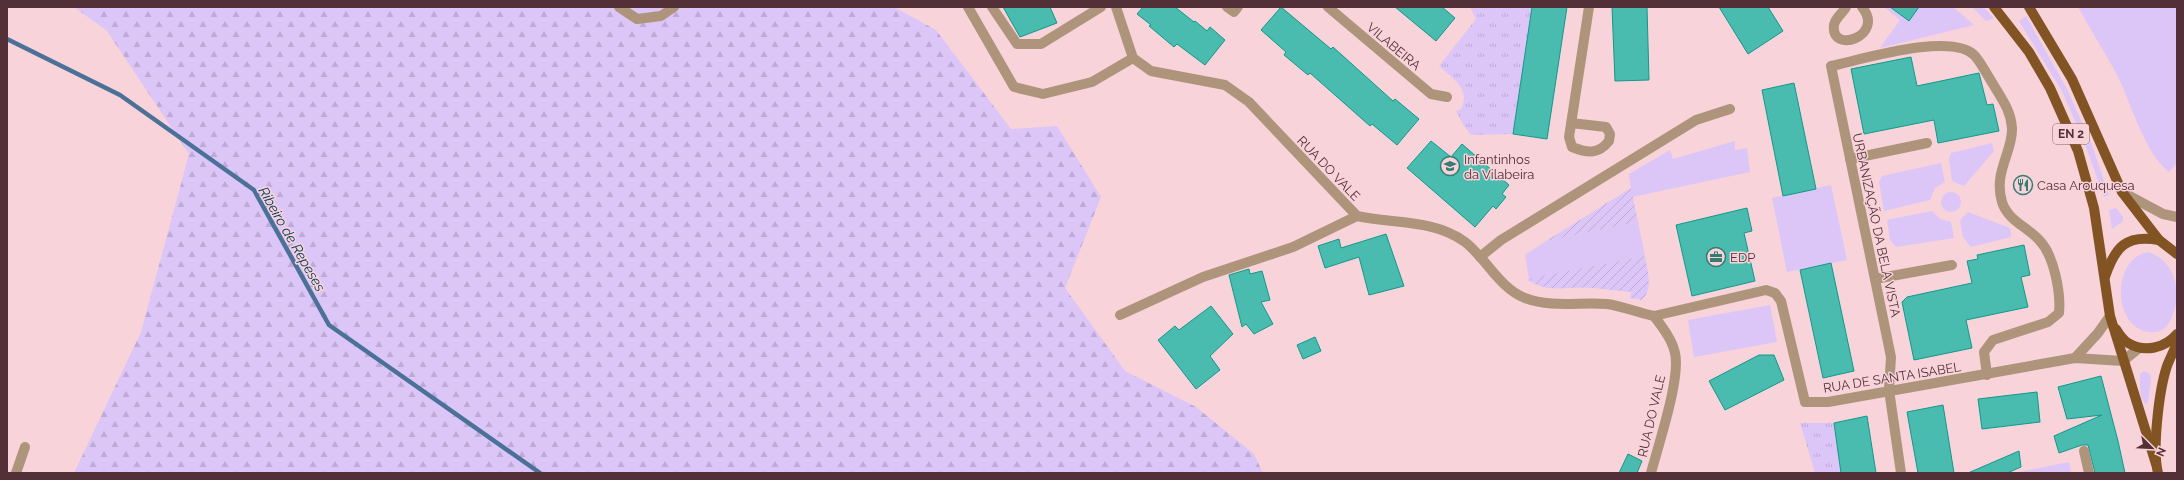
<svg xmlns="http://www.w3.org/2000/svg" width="2184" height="480" font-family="Raleway,sans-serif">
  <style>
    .grass { fill: #dbc6f7 }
    .forest { fill: url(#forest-firs) }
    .park { fill: url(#park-tufts) }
    .garden { fill: url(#garden-furrows) }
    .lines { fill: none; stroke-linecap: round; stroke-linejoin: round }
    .stream { stroke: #4b7199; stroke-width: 4.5 }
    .building { fill: #49bcaf; stroke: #12988b }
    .street { stroke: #ae947b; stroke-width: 10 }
    .primary { stroke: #835423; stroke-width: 10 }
    .labels { text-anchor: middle; stroke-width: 3; stroke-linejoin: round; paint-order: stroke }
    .shield { fill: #f8d3da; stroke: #846169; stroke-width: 1 }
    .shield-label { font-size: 12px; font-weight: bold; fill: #533038 }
    .street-label { font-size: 13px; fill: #533038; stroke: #f8d3da }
    .poi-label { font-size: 13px; fill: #533038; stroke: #f8d3da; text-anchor: start }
    .water-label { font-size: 14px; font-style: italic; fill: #073f64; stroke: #f8d3da }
  </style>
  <defs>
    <pattern id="forest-firs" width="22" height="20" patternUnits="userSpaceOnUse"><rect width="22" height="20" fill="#dbc6f7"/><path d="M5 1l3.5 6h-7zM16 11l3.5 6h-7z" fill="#beaad4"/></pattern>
    <pattern id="park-tufts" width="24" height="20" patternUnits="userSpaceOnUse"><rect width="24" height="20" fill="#dbc6f7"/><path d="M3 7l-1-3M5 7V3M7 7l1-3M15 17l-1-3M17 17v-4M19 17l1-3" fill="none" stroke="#beaad4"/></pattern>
    <pattern id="garden-furrows" width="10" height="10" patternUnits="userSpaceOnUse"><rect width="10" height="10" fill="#dbc6f7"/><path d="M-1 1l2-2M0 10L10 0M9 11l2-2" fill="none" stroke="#beaad4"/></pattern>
  </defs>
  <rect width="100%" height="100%" fill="#f8d3da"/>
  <!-- grass -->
  <g class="grass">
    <polygon points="1884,7 1890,7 1909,21 1919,7 1953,7 1974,25 1880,48 1900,20"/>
    <polygon points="1972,7 1983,7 1994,18 1986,21"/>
    <path d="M2078,7H2177V163L2169,172C2143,151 2132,104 2116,73C2104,51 2090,29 2078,7Z"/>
    <polygon points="2026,16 2067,89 2091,143 2109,195 2104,197 2085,144 2062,91 2019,21"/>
    <polygon points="1735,141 1735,150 1747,148 1750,172 1632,197 1629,174 1670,150 1673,159"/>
    <polygon points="1992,143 1994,151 1964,186 1952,181 1949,159 1951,153"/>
    <polygon points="1941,163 1945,182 1935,188 1930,200 1884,211 1879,182 1882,176"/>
    <polygon points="1831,185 1847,260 1787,272 1772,198"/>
    <circle cx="1951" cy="202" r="10"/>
    <polygon points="2116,208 2123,217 2123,221 2112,229 2109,210"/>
    <polygon points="1932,211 1940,219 1951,222 1954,238 1896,247 1890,240 1887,220"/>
    <polygon points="1968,212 2010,228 2011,237 1971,247 1963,237 1960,220"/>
    <polygon points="1638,222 1645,256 1529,279 1525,255 1546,241"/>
    <path d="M2148,252C2172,259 2182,287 2174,311C2171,321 2166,331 2155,332C2113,336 2109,259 2148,252Z"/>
    <polygon points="1770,305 1777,342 1694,357 1688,320"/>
    <path d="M2144,371L2150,374L2151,378L2148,402L2145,404C2139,397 2140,383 2140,374Z"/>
    <polygon points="2069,462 2071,473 2019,473 2019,472"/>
  </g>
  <!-- forest -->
  <polygon class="forest" points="74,7 894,7 936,30 1011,129 1057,126 1101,197 1065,288 1125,371 1196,407 1254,454 1263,473 74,473 141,332 189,154 107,31"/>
  <!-- park -->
  <g class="park">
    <path d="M1470,7H1532L1513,134L1471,135L1464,126L1456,111L1461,109C1471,89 1453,79 1439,66L1476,19Z"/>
    <polygon points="1800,423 1834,423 1841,473 1815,473"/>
  </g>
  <!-- garden -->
  <g class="garden">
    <polygon points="1631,188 1638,222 1546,241"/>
    <path d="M1645,256C1647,270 1654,289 1642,300L1630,298L1631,292C1618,291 1606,289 1594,288C1571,285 1546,295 1527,279Z"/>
  </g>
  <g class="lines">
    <!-- stream -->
    <polyline class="stream" points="7,39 120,95 254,190 329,325 540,473"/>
  </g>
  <!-- building -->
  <g class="building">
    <polygon points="1003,7 1050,7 1057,23 1020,37"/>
    <polygon points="1143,7 1175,7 1194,22 1195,21 1207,31 1210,27 1225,40 1205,65 1177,44 1174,47 1149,26 1151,25 1137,14"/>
    <polygon points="1281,7 1331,49 1333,47 1393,101 1395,99 1419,119 1397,145 1372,124 1370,126 1310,73 1308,75 1284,55 1286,52 1261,30"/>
    <polygon points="1395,7 1442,7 1455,18 1436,41"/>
    <polygon points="1532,7 1567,7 1547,139 1513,134"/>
    <polygon points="1612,7 1647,7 1649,80 1615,81"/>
    <polygon points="1719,7 1768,7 1783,31 1748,54"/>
    <polygon points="1890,7 1919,7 1909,21"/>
    <polygon points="1911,57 1917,86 1979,73 1987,105 1993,104 1999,131 1938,143 1934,120 1864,134 1851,69"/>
    <polygon points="1794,83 1816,189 1783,196 1762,90"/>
    <polygon points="1431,141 1451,157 1462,144 1509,185 1502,194 1506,197 1496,209 1493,206 1475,227 1407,168"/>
    <polygon points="1747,208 1752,231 1744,233 1755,281 1692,296 1676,225"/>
    <polygon points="1386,234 1404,286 1369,295 1359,257 1325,268 1318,246 1339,239 1341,248"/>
    <polygon points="2024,245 2030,275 2021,277 2028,307 1966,320 1972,348 1914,360 1902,302 1907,297 1972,283 1967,261 1978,259 1977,255"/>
    <polygon points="1831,263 1854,371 1823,378 1800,270"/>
    <polygon points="1249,269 1250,274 1262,271 1270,300 1261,302 1273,324 1254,334 1246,324 1242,327 1229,275"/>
    <polygon points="1211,306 1233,334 1210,356 1220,370 1196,389 1158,340 1175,326 1179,330"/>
    <polygon points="1315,337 1321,351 1303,359 1297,345"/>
    <polygon points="1759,355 1774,355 1784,380 1725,410 1709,381"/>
    <polygon points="2101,376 2118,441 2125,473 2095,473 2088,445 2082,445 2059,453 2054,436 2102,415 2067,419 2058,387"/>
    <polygon points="2037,392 2040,422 1982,429 1978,399"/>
    <polygon points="1943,405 1954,473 1918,473 1907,412"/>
    <polygon points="1867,416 1876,473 1841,473 1834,423"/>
    <polygon points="2019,451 2021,467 2007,473 1968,473"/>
    <polygon points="1628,454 1642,461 1637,473 1619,473"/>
  </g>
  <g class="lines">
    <!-- street -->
    <g class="street">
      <polyline points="619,7 637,19 661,16 674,7"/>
      <polyline points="968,7 1014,87 1043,94 1092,82 1133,58"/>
      <polyline points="992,7 1017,44 1041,44 1101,7"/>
      <path d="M1116,7L1133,58L1151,71L1225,85L1249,102L1357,216C1393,224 1434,219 1465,242C1486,258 1500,289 1525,298C1551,308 1579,302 1607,304C1622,306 1639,313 1654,316C1662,327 1672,339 1675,353C1681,378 1658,446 1651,473"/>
      <polyline points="1227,7 1234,12 1238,7"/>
      <polyline points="1328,7 1431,94 1447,97"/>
      <path d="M1846,7C1843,13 1835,18 1834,25C1830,55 1886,36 1862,7"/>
      <path d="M1571,123L1606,127L1610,134L1609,141C1598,155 1587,153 1572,147L1569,137L1589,7"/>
      <polyline points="1850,159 1927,143"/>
      <polyline points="2122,192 2163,214 2177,217"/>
      <polyline points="1480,257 1501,240 1696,120 1730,109"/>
      <polyline points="1875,279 1952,265"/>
      <polyline points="1120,315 1203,277 1293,247 1357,216"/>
      <polyline points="1654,316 1766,290 1775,293 1781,301 1805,402 1828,402 2075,358 2123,361 2139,348"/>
      <polyline points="2075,358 2098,333 2110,316"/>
      <polyline points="2084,451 2089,473"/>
      <polyline points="16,473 25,447"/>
      <path d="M1901,473L1889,390L1891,357L1831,66C1860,60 1953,31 1975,56C1982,64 1987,75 1993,84C2002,99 2011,111 2012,128C2013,152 1993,172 2002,202C2008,221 2028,227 2040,241C2054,256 2061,293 2059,313L2048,322L1993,340L1984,352L1987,375"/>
    </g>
    <!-- primary -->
    <g class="primary">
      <polyline points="1994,7 2029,52 2050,88 2078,151 2094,208 2110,316 2156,464"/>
      <polyline points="2029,7 2072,79 2122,192 2159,240 2177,254"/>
      <path d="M2105,277C2115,247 2126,234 2159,240"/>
      <path d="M2116,329C2119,334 2123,340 2128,343C2145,353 2165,348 2177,334"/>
      <path d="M2158,473C2152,449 2159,390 2167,366C2170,358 2174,351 2177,343"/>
    </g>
  </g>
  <!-- icons -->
  <defs>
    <g id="school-ring" transform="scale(1)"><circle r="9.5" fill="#f8d3da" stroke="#367c73" stroke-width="1.5"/><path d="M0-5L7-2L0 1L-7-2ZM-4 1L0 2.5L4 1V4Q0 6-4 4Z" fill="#367c73"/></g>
    <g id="restaurant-ring" transform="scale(1)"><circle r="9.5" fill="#f8d3da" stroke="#367c73" stroke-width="1.5"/><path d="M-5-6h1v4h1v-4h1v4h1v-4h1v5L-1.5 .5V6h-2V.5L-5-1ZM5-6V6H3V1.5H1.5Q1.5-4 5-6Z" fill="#367c73"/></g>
    <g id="office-ring" transform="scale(1)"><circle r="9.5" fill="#f8d3da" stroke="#367c73" stroke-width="1.5"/><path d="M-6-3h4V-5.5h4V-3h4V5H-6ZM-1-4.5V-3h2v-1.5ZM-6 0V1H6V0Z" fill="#367c73"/></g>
  </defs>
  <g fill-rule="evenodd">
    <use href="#school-ring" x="1450" y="166"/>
    <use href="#restaurant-ring" x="2023" y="185"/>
    <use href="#office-ring" x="1716" y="257"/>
  </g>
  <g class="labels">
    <!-- shield labels -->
    <rect class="shield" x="2053" y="124" width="36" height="20" rx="3"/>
    <g class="shield-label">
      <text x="2071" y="138">EN 2</text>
    </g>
    <!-- street labels -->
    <g class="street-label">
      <text transform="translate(1394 46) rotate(40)" y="5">VILABEIRA</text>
      <text transform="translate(1329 168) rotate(46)" y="5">RUA DO VALE</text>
      <text transform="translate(1877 225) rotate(78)" y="5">URBANIZAÇÃO DA BELA VISTA</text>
      <text transform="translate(1892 377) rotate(-9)" y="5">RUA DE SANTA ISABEL</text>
      <text transform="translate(1651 416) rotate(-77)" y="5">RUA DO VALE</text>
    </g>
    <!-- poi labels -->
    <g class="poi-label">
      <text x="1464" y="164">Infantinhos<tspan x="1464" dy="15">da Vilabeira</tspan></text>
      <text x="2037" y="190">Casa Arouquesa</text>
      <text x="1730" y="262">EDP</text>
    </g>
    <!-- water labels -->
    <g class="water-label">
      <text transform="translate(292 239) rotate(60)" y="5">Ribeiro de Repeses</text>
    </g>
  </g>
  <!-- border -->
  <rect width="2184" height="480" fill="none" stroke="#533038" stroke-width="16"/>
  <!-- north arrow -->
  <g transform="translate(2152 448) rotate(114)" stroke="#f8d3da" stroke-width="3" paint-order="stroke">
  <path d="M0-3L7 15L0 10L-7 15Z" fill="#533038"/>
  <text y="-6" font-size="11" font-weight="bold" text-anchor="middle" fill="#533038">N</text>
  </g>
</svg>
